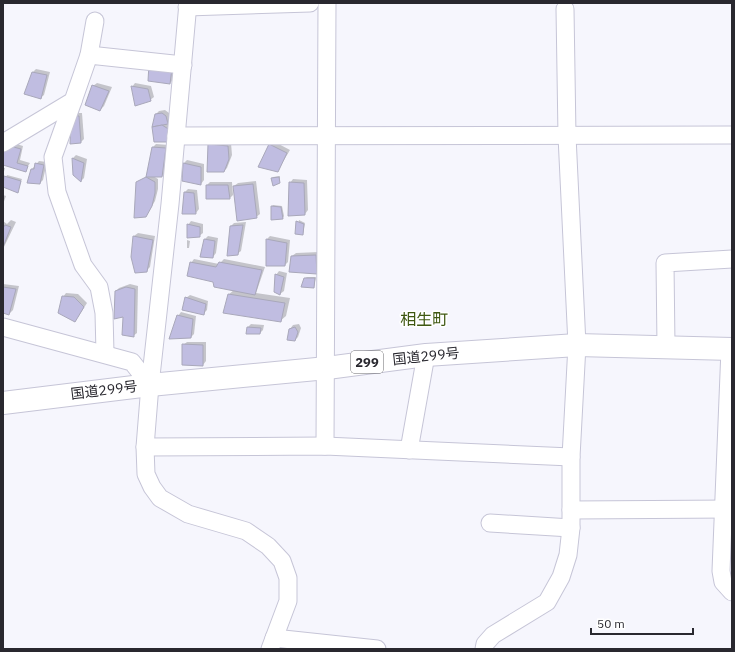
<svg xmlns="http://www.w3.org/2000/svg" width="735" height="652" font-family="'IBM Plex Sans','Noto Sans JP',sans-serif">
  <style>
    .shadow { fill: #0003 }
    .building { fill: #c0bde1; stroke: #a9a8ba }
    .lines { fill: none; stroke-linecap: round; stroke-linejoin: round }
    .minor-casing { stroke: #c6c5d7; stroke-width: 19 }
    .highway-casing { stroke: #c6c5d7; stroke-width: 24 }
    .minor { stroke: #fff; stroke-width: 17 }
    .highway { stroke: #fff; stroke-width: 22 }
    .labels { text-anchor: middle; stroke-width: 3; stroke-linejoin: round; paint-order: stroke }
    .shield { fill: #fff; stroke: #69686d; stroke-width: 1 }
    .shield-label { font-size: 13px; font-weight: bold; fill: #29282f }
    .street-label { font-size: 14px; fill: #29282f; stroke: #fff }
    .quarter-label { font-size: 16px; fill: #3f5811; stroke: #fff }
  </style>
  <rect width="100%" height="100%" fill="#f6f6fd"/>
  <!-- shadow -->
  <g class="shadow">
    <polygon points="153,61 175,65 173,80 170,83"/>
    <polygon points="36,69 50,72 44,95 40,98 32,73"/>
    <polygon points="97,83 112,87 104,106 100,110 93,86"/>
    <polygon points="135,83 151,86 154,97 150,100 132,87"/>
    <polygon points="165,110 169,113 170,119 167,123 173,127 169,141 156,114 159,111"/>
    <polygon points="76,113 82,113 84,139 81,142"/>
    <polygon points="212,141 231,143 232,155 227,168 224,171 208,171"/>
    <polygon points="273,141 290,150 278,170 270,145"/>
    <polygon points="10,142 23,146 20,160 30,163 25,171 3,164"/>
    <polygon points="156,144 169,145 165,173 162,176 153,176 158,179 158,189 155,201 146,216 137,183 148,176 153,147"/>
    <polygon points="76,155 87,159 84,178 81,181 74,174 73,158"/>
    <polygon points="187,160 204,164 204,180 201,184 184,163"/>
    <polygon points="39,161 47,162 43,180 40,183 32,169"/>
    <polygon points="3,168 5,168 3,175"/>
    <polygon points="7,175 22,179 17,192 3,186"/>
    <polygon points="280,176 280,182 272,178 273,177"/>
    <polygon points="293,179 307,180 308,210 305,214 290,183"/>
    <polygon points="256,181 260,214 256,217 234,186 238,183"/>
    <polygon points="210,182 232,182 233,195 230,198 207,185"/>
    <polygon points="188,189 197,190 199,209 196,213 185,192"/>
    <polygon points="3,195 6,196 3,204"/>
    <polygon points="273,205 282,206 284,216 283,218 272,206"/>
    <polygon points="11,220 16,222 3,249 3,221 7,224"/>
    <polygon points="299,220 305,223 303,234 296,234"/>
    <polygon points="191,221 203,224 203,233 199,236 188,225"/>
    <polygon points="246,222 241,251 237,254 231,226 234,223"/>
    <polygon points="138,233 155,236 150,267 146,271 134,236"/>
    <polygon points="208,236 218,238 216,253 213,257 205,239"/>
    <polygon points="270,236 290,240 288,262 285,265 267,239"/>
    <polygon points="187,240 190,241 189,248 187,248"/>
    <polygon points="319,252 320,270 316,273 292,256 296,253"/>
    <polygon points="194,259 219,264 224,259 265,267 256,293 290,298 286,316 280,321 228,295 234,290 214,281 191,263"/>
    <polygon points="279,271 287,273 284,291 280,294 275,292 276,275"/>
    <polygon points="307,277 316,277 314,287 305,278"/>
    <polygon points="3,284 19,286 13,310 9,314 3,312"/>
    <polygon points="130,284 138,286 137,333 133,336 124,316 116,291 119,288"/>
    <polygon points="66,293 78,294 87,303 78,317 63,297"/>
    <polygon points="190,295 208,301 207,310 203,314 186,298"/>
    <polygon points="181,312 196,316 194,334 191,337 178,316"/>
    <polygon points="251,324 264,325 263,330 260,333 247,333 248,327"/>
    <polygon points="299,324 301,328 298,337 295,340 290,329 293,325"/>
    <polygon points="187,342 206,342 206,361 203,365 183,345"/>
  </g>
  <!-- building -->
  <g class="building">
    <polygon points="149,64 172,68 170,84 148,81"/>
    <polygon points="32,72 47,75 41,99 24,94"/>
    <polygon points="92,85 109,91 100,111 85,105"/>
    <polygon points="131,86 148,89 151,101 135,106"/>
    <polygon points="162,113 166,116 168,124 152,127 155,114"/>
    <polygon points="71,116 79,116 81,143 70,144"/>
    <polygon points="162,125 170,130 169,142 154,142 152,127"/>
    <polygon points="208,144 228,146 229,159 224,172 207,172"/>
    <polygon points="269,144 287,153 278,172 258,167"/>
    <polygon points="6,145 21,149 17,163 28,166 26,172 3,165 3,147"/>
    <polygon points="152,147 166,148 162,177 146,177"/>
    <polygon points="72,158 84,163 81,182 73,175"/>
    <polygon points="35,163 44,165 40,184 27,183 31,169 34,169"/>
    <polygon points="183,163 201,167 201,185 182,181"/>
    <polygon points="4,176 21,181 18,193 3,187"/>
    <polygon points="146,177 155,182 155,193 152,206 146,217 134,218 136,182"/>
    <polygon points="279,177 280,183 273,186 271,178"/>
    <polygon points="289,182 304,183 305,215 288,216"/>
    <polygon points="253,184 257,218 237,221 233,186"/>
    <polygon points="206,185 228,185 230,199 206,199"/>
    <polygon points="184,192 194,193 196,214 182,214"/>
    <polygon points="271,206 281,207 283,219 271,220"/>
    <polygon points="296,221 304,224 303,235 295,234"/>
    <polygon points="187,224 200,227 200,237 187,238"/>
    <polygon points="5,225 11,227 3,247 3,228"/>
    <polygon points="243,225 238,255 227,256 230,226"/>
    <polygon points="133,236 153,240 147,272 135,273 131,257"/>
    <polygon points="204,239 215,241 213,258 200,257"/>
    <polygon points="266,239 287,243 285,266 266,266"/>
    <polygon points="316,255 317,274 289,272 291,256"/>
    <polygon points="190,262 216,267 219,262 262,270 255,295 214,287 213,282 187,276"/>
    <polygon points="275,274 284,277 280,295 274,292"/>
    <polygon points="304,278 315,278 314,288 301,287"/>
    <polygon points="3,287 16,289 9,315 3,313"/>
    <polygon points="126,287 135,289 134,337 122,335 123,317 114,319 115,291"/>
    <polygon points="228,294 285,303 281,322 223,313"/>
    <polygon points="62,296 74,297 84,307 75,322 58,313"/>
    <polygon points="185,297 206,304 204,315 182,310"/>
    <polygon points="177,315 193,319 191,338 169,339"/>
    <polygon points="247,327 261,328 260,334 246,334"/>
    <polygon points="295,327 298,332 295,341 287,340 289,329"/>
    <polygon points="182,344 203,345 203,366 182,365"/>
  </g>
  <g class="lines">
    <!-- minor casing -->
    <g class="minor-casing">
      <g id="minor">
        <polyline points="188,3 170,204 150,385 145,447 146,474 152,487 160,498 188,514 246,531 268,546 282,561 288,578 288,601 270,649"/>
        <polyline points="187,7 310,3"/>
        <polyline points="89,55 95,21"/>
        <polyline points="73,101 53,157 57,192 83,265 99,287 104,313 105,353"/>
        <polyline points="176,136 732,135"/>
        <polyline points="3,143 73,101 89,55 183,65"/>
        <polyline points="3,327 132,362 150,385"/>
        <polyline points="666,346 665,263 732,259"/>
        <polyline points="730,349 721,571 723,582 732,592"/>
        <polyline points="325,446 327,3"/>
        <polyline points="145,447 325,446 571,457"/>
        <polyline points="409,450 426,355"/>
        <polyline points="571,510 732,509"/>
        <polyline points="490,523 571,528"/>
        <polyline points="274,638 377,649"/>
        <polyline points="484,649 485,644 493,635 547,602 561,577 568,555 571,528 571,457 577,345 567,136 565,9"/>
      </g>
    </g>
    <!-- highway casing -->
    <g class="highway-casing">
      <polyline id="highway" points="3,403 150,385 327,368 426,355 577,345 732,349"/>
    </g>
    <!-- minor -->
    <use href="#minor" class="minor"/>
    <!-- highway -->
    <use href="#highway" class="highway"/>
  </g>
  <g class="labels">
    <!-- shield labels -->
    <rect class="shield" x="351" y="351" width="32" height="22" rx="3"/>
    <g class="shield-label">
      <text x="367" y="367">299</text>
    </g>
    <!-- street labels -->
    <g class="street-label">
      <text transform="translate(426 356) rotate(-6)" y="5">国道299号</text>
      <text transform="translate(104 390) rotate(-7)" y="5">国道299号</text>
    </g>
    <!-- quarter labels -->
    <g class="quarter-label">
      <text x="424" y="325">相生町</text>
    </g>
  </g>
  <!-- border -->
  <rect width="735" height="652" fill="none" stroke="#29282f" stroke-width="8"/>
  <!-- scale -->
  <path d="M591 628v6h102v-6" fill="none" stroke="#29282f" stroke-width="2"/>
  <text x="597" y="628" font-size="12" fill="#29282f" stroke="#ffffff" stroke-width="3" paint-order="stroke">50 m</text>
</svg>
